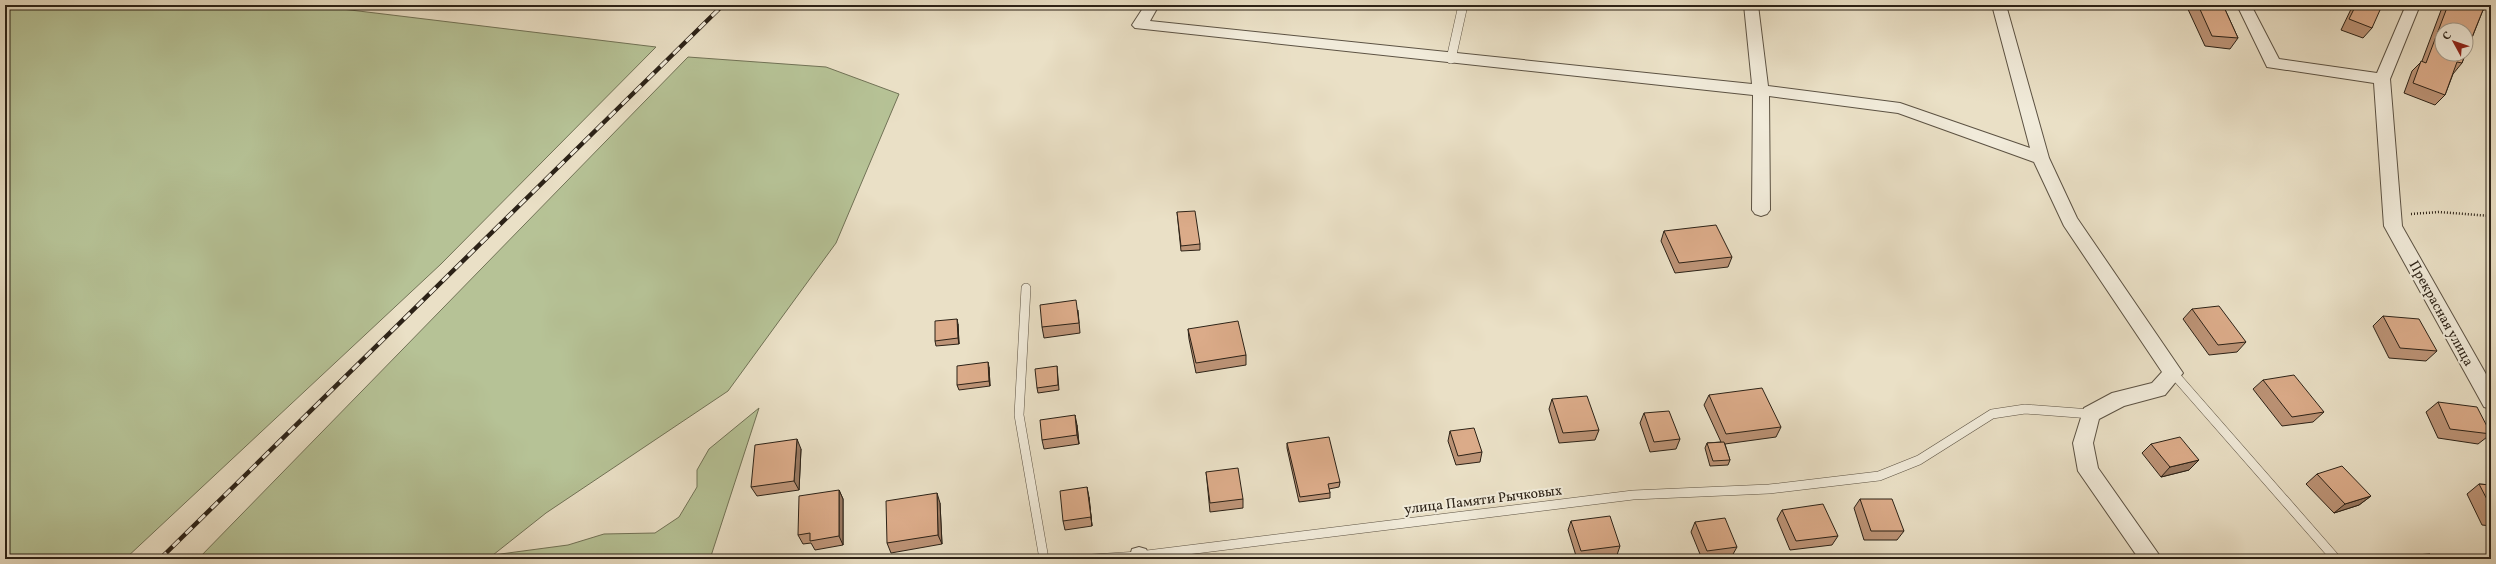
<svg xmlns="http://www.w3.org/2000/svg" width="2496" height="564" font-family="Vollkorn,serif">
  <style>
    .green { fill: #b6c296; stroke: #717256 }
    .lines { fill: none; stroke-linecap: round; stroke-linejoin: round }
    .lane-casing { stroke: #5c5243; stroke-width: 10 }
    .street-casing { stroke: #5c5243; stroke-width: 2 }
    .path { stroke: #2c2217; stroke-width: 2.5; stroke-dasharray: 1 2; stroke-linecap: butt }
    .lane { stroke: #f1ebda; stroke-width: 9 }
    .street { fill: #f1ebda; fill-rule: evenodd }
    .rail-casing { stroke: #2c2217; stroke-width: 4.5 }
    .rail { stroke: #f1ebda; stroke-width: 3; stroke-dasharray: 9; stroke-linecap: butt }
    .wall { fill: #bc9376; stroke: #2c2217 }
    .shaded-wall { fill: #997860; stroke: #2c2217 }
    .building { fill: #dbab89; stroke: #2c2217 }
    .labels { text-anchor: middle; stroke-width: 4; stroke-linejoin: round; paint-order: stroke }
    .street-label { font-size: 14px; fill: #2c2217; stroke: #f1ebda }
  </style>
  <rect width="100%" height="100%" fill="#eae0c6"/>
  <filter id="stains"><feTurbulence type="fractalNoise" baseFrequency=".005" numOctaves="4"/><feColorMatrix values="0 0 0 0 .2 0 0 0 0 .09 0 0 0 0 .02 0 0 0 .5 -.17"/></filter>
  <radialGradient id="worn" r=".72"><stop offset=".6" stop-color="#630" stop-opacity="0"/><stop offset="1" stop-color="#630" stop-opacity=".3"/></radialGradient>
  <!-- green -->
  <g class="green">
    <polygon points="5,5 309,5 656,47 441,264 125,559 5,559"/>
    <polygon points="688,57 826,67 899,94 836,243 728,391 546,513 493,555 568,545 604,534 655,533 679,517 697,487 697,470 709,449 759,408 710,559 198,559"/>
  </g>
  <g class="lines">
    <!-- lane casing -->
    <g class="lane-casing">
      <g id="lane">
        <polyline points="1451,59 1463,5"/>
        <polyline points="1026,288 1019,415 1044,559"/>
        <polyline points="2173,373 2336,559"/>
        <polyline points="1092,559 1139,556 1633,495 1769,489 1879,476 1919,460 1992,414 2025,409 2091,414"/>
      </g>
    </g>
    <!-- street casing -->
    <g class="street-casing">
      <g id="street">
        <polygon points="1145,5 1159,5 1150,21 1752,84 1744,5 1758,5 1768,86 1900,103 2030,148 1992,5 2006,5 2049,158 2077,218 2183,373 2165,395 2124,406 2099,419 2093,443 2098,468 2162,559 2139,559 2078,471 2073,443 2084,408 2112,393 2152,383 2162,372 2064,226 2034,162 1898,113 1769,96 1770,210 1767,214 1761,216 1755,214 1752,210 1753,95 1135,28 1132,25"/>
        <polygon points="2237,5 2251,5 2279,59 2377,73 2406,5 2420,5 2390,79 2402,226 2491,383 2491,409 2484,407 2384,226 2374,83 2267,67"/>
        <polygon points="1139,547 1146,549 1151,559 1129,559 1132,549"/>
      </g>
    </g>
    <!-- path -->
    <polyline class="path" points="2411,214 2439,212 2491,216"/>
    <!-- lane -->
    <use href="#lane" class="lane"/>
    <!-- street -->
    <use href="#street" class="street"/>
    <!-- rail casing -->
    <g class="rail-casing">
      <polyline id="rail" points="160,559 723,5"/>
    </g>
    <!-- rail -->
    <use href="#rail" class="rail"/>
  </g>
  <!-- wall -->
  <g class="wall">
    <polygon points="2186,5 2223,5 2238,38 2230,49 2205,46"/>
    <polygon points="2353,5 2378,5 2376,8 2372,28 2363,38 2341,30"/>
    <polygon points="2443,5 2491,5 2491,8 2483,10 2462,63 2453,74 2445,95 2435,105 2404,93 2412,71 2422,61"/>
    <polygon points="1177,212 1200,244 1200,250 1181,251"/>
    <polygon points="1664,231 1732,257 1728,267 1675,273 1661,241"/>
    <polygon points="2192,309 2246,342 2237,352 2209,355 2183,319"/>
    <polygon points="1078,310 1080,333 1044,338 1042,327"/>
    <polygon points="2383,316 2437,351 2426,361 2389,358 2373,326"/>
    <polygon points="958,324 959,344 936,346 935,341"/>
    <polygon points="1188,329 1246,355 1246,365 1196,373 1189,339"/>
    <polygon points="1057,366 1059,390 1038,393 1037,388"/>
    <polygon points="989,367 990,386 959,390 957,385"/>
    <polygon points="2263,380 2324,412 2313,422 2282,426 2253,389"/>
    <polygon points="1709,395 1781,427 1776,437 1725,444 1730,460 1728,465 1710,466 1705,448 1707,443 1721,442 1704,405"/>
    <polygon points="1552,399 1599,430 1595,440 1559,443 1549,409"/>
    <polygon points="2438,402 2491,434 2478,444 2438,438 2426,412"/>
    <polygon points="1644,413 1680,439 1676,449 1650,452 1640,423"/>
    <polygon points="1077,425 1079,444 1044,449 1042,440"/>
    <polygon points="1450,431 1482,452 1480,462 1456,465 1448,441"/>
    <polygon points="1287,443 1340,482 1339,487 1329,489 1330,493 1330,498 1299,502 1287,448"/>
    <polygon points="2151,444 2189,470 2161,477 2142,453"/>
    <polygon points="801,449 799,490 757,496 751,487"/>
    <polygon points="1206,472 1243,499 1243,508 1210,512 1207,481"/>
    <polygon points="2317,474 2371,496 2359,505 2334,513 2306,484"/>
    <polygon points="2479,484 2491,485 2491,526 2482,525 2467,494"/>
    <polygon points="839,490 843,499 843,545 815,550 811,543 803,544 798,535"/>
    <polygon points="1089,497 1092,526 1065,530 1063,521"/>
    <polygon points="1860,499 1904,531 1897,540 1864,540 1854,508"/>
    <polygon points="940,503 942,544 891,553 887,543"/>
    <polygon points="1782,510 1838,536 1832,545 1790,550 1777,519"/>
    <polygon points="1571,521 1620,546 1617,555 1586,559 1577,559 1568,530"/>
    <polygon points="1695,522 1737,547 1732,556 1711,559 1702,559 1691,532"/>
    <polygon points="2400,556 2434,559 2395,559"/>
  </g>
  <!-- shaded-wall -->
  <g class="shaded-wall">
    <polygon points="2482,5 2491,5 2491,8 2477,11"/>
    <polygon points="957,319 958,324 959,344 958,338"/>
    <polygon points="988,362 989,367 990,386 989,381"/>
    <polygon points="1075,415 1077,425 1079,444 1077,435"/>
    <polygon points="797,439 801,449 799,490 794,481"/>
    <polygon points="2199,460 2189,470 2161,477 2170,467"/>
    <polygon points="1087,487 1089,497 1092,526 1091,517"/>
    <polygon points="839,490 843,499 843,545 839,536"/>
    <polygon points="937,493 940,503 942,544 938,535"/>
    <polygon points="2371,496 2359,505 2334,513 2345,504"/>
  </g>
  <!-- building -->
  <g class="building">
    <polygon points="2198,5 2223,5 2238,38 2212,36"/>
    <polygon points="2356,5 2378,5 2376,8 2380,10 2372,28 2349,19"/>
    <polygon points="2448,5 2485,5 2466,52 2466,30 2442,30 2442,54 2465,54 2462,63 2457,62 2445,95 2413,83 2421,61 2426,63"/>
    <polygon points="1195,211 1200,244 1181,246 1177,212"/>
    <polygon points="1716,225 1732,257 1679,263 1664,231"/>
    <polygon points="1076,300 1079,323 1042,327 1040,305"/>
    <polygon points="2219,306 2246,342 2218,345 2192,309"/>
    <polygon points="2383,316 2419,319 2437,351 2400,348"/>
    <polygon points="957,319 958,338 935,341 935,321"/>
    <polygon points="1238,321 1246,355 1196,363 1188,329"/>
    <polygon points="988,362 989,381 957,385 957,366"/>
    <polygon points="1057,366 1058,385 1037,388 1035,369"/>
    <polygon points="2294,375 2324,412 2292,417 2263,380"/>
    <polygon points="1762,388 1781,427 1726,434 1709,395"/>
    <polygon points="1587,396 1599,430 1563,433 1552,399"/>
    <polygon points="2438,402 2477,407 2491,434 2450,429"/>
    <polygon points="1669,411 1680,439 1654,442 1644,413"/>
    <polygon points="1075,415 1077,435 1042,440 1040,420"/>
    <polygon points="1474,428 1482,452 1458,456 1450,431"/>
    <polygon points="1329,437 1340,482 1328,484 1330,493 1300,497 1287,443"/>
    <polygon points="2180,437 2199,460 2170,467 2151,444"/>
    <polygon points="797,439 794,481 751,487 755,445"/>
    <polygon points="1724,442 1730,460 1713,461 1707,443"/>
    <polygon points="2342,466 2371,496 2345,504 2317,474"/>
    <polygon points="1238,468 1243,499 1210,503 1206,472"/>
    <polygon points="2479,484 2491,485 2491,507"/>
    <polygon points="1087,487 1091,517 1063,521 1060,491"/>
    <polygon points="839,490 839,536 810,541 810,533 798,535 799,496"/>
    <polygon points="937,493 938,535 887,543 886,501"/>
    <polygon points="1860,499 1892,499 1904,531 1871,531"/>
    <polygon points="1823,504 1838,536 1796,541 1782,510"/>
    <polygon points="1610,516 1620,546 1581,551 1571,521"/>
    <polygon points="1725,518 1737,547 1707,551 1695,522"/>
    <polygon points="2430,554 2434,559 2402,559 2400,556"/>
    <polygon points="1376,555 1377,559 1349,559"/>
  </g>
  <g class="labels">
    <!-- street labels -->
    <g class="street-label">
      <text transform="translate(2442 313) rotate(61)" y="5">Прекрасная улица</text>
      <text transform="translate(1483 499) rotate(-7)" y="5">улица Памяти Рычковых</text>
    </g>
  </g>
  <!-- margin -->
  <rect width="2496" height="564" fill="none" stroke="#eae0c6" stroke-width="20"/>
  <rect x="6" y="6" width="2484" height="552" fill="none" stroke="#2c2217" stroke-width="2"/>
  <rect x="10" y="10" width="2476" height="544" fill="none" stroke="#2c2217"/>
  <!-- north arrow -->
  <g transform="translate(2454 42) rotate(310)"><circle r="19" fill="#f1ebda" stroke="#a29b8c"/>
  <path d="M0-3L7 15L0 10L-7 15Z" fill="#8f2418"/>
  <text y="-6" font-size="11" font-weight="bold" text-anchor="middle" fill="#2c2217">С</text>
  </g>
  <rect width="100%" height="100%" filter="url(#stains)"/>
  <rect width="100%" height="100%" fill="url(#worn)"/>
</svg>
